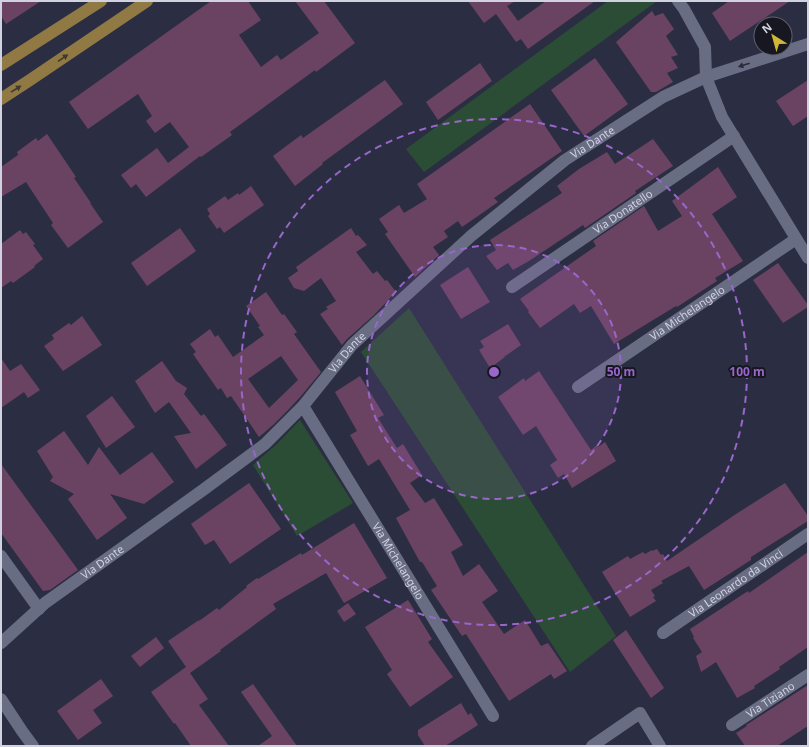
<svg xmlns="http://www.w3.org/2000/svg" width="809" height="747" font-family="'Noto Sans',sans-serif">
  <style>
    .green { fill: #2c4d35 }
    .building { fill: #6b4362; fill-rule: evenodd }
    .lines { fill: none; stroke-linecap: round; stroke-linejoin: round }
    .street { stroke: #696d84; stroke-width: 12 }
    .primary { stroke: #917944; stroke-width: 12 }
    .oneway { fill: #41392d }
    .oneway2 { fill: #2b2c39 }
    .ring { fill: none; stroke: #9966ca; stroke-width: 2; stroke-dasharray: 7 5 }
    .labels { text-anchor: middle; stroke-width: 4; stroke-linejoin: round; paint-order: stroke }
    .street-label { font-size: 11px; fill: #d0d2df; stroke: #161720 }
    .centre { fill: #9966ca; stroke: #161720; stroke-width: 2 }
    .ring-label { font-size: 12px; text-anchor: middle; font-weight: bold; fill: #9966ca; stroke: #161720; stroke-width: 4; stroke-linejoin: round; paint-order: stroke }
  </style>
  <rect width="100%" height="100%" fill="#2b2e42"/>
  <!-- green -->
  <g class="green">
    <polygon points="608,1 657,1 424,172 406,149"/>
    <polygon points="409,308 616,636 570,672 361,352"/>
    <polygon points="300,420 353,503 297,536 253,465 278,443"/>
  </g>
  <!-- building -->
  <g class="building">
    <polygon points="1,1 41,1 6,24 1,16"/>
    <polygon points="211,1 248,1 261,20 239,35 261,67 277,55 281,60 319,33 295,1 324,1 355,43 316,72 315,70 230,132 232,135 201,157 200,156 146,197 136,184 131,188 121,175 157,148 168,163 189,147 170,122 155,133 146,121 152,116 138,94 88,129 69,102"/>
    <polygon points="468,1 515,1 507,6 518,21 546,1 595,1 528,49 521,39 516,42 496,14 484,23"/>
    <polygon points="729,1 790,1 730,41 712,13"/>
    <polygon points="652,11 655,16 663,13 674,29 666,36 678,55 671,57 678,68 667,73 673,82 656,92 651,92 616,42"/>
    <polygon points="595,58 628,104 584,136 551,90"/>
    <polygon points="480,63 492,81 438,120 426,102"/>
    <polygon points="385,80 403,104 322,163 323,164 295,186 273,156 301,135 303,138"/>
    <polygon points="808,80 808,116 793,126 776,101"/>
    <polygon points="530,104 562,151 494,198 498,202 478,216 462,227 458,221 444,231 448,237 433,247 439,255 415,277 385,234 388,232 379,219 399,205 404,213 427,199 417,184"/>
    <polygon points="47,134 76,177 74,178 91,203 90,203 103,222 68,248 51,225 53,223 26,182 1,197 1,167 18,155 17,152 36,138 38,141"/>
    <polygon points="653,139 673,166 635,191 636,193 585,228 583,225 529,261 513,270 508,263 497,270 486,256 496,250 490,240 562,193 557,186 579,169 607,152 615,164"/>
    <polygon points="718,167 737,197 712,214 743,261 715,278 717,281 677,307 676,306 614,344 591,306 580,313 574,304 540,328 528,312 529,311 520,299 596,246 593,241 644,206 658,231 682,216 672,201"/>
    <polygon points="251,186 264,205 224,233 220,227 217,229 208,216 210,214 207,209 225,196 228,200 238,193 239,195"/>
    <polygon points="180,228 196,251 147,286 131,263"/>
    <polygon points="351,228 356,236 358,235 367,245 356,252 373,274 377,271 385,281 387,280 396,292 374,315 347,339 342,345 320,314 328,309 326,307 336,301 321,278 304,291 294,288 288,278 298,271 296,267"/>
    <polygon points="20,230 23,234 26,232 35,244 33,245 43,259 34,266 35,267 13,283 11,281 1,288 1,244"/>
    <polygon points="778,263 808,305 808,307 783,323 753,280"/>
    <polygon points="468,267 490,302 461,319 440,285"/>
    <path d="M266,292L282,315L284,314L297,332L294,334L321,372L301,396L288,410L273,425L259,437L231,396L227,398L221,388L218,390L193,354L196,352L190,344L210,329L215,337L218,335L233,357L264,335L258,327L260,326L246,306ZM281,356L298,380L269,408L248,379Z"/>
    <polygon points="82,316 102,345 63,371 44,346 54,339 52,335 69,323 71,325"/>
    <polygon points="508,324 521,345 504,357 505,357 490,368 479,350 484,347 480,341"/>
    <polygon points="1,358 10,371 21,364 40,390 28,398 24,392 1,408"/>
    <polygon points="162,361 176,381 187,388 184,394 201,416 204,414 227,445 196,469 174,436 191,433 169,402 155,413 135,381"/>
    <polygon points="539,371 591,450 597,445 598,447 605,442 616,461 572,488 564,474 558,478 550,465 557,460 536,426 523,435 498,397 524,378 525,381"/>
    <polygon points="360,376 384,415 378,418 397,448 403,444 422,475 410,483 425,503 434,498 463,545 451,552 463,576 479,564 498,591 482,602 504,634 525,620 541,646 548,643 567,671 554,679 551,674 509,701 466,634 462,636 431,590 437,586 422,562 420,562 396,518 410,510 379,459 368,466 350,435 357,431 335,392"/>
    <polygon points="112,396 135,427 106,448 86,416"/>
    <polygon points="64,431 88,465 99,447 120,475 152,452 174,482 144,504 110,494 127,518 97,540 68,499 74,494 50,481 53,477 37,451"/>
    <polygon points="1,464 78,570 50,590 43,591 1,533"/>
    <polygon points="249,483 281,529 230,564 214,540 205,545 191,524"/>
    <polygon points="785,483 808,516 808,521 751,557 751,560 704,590 689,566 661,581 663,583 651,590 655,596 653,597 656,601 630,617 602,572 628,556 630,559 643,552 645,554 652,550 652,551 657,549 661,555 663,554 667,561 736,514"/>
    <polygon points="354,523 387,578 344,603 326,573 273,604 276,609 220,650 221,651 190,673 208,699 199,705 229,746 191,746 175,723 174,724 151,692 186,667 168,641 199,620 199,621 217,608 219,610 247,587 246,586 257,578 258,579 301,553 302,555"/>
    <polygon points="808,552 808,647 779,667 780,669 754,686 755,688 737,698 716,662 701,672 696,656 702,652 693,638 694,637 690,629 748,591 749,593"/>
    <polygon points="408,600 432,639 428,642 453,677 410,707 387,674 392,670 365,627"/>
    <polygon points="348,603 356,614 344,622 337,611"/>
    <polygon points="626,630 664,688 651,698 613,640"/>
    <polygon points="156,637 164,648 140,667 131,656"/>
    <polygon points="101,679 113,696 93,710 102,723 78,740 57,711"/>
    <polygon points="253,684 272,711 297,746 258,746 272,736 241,692"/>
    <polygon points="808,685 808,726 777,746 745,746 736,733 747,726 746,725"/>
    <polygon points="461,703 468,715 471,713 478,725 445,746 425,746 418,735 418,730"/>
  </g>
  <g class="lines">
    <!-- street -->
    <g class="street">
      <polyline points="678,1 684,9 705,47 706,77 722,117 808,258"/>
      <path id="s1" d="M512,287L734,136"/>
      <path id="s2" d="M578,387L796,239"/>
      <path id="s3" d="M303,406L493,716"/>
      <polyline points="1,556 39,609"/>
      <path id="s4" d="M663,633L808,534"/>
      <path id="s5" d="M1,643L45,603L203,490L265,444L303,406L352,345L471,236L565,160L663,97L706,77L808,44"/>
      <polyline points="1,699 22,731 33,746"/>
      <path id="s6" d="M732,725L808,675"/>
      <polyline points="592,746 640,713 660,746"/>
    </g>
    <!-- primary -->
    <g class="primary">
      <polyline points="1,65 101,1"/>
      <polyline points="1,99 30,80 147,1"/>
    </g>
  </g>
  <!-- one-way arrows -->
  <defs><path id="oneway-solid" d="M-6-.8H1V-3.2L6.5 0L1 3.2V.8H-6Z"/></defs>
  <g class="oneway">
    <use href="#oneway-solid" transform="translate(63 58) rotate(-34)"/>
    <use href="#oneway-solid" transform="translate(16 89) rotate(-32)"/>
  </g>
  <use class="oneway2" href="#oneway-solid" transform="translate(744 65) rotate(162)"/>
  <!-- distance rings -->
  <circle cx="494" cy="372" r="127" fill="#9966ca" fill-opacity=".12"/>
  <g class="ring">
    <circle cx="494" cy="372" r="127"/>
    <circle cx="494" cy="372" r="253"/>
  </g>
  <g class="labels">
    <!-- street labels -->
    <g class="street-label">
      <text dy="4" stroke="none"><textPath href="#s5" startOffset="778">Via Dante</textPath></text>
      <text dy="4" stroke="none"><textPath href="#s1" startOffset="134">Via Donatello</textPath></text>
      <text dy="4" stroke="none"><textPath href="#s2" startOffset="132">Via Michelangelo</textPath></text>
      <text dy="4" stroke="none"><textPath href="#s5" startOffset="454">Via Dante</textPath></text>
      <text dy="4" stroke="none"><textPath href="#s3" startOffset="182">Via Michelangelo</textPath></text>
      <text dy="4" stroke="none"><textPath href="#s5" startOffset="130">Via Dante</textPath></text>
      <text dy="4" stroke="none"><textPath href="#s4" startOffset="88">Via Leonardo da Vinci</textPath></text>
      <text dy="4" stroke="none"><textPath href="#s6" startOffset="46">Via Tiziano</textPath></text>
    </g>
  </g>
  <circle cx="494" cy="372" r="6" class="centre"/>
  <g class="ring-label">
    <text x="621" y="376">50 m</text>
    <text x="747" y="376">100 m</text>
  </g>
  <!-- border -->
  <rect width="809" height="747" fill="none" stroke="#d0d2df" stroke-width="4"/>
  <!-- north arrow -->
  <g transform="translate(773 36) rotate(323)"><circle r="19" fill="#161720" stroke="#60626c"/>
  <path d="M0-3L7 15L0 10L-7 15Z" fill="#d3b635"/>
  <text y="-6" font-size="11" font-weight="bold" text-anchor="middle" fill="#d0d2df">N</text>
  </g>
</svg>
